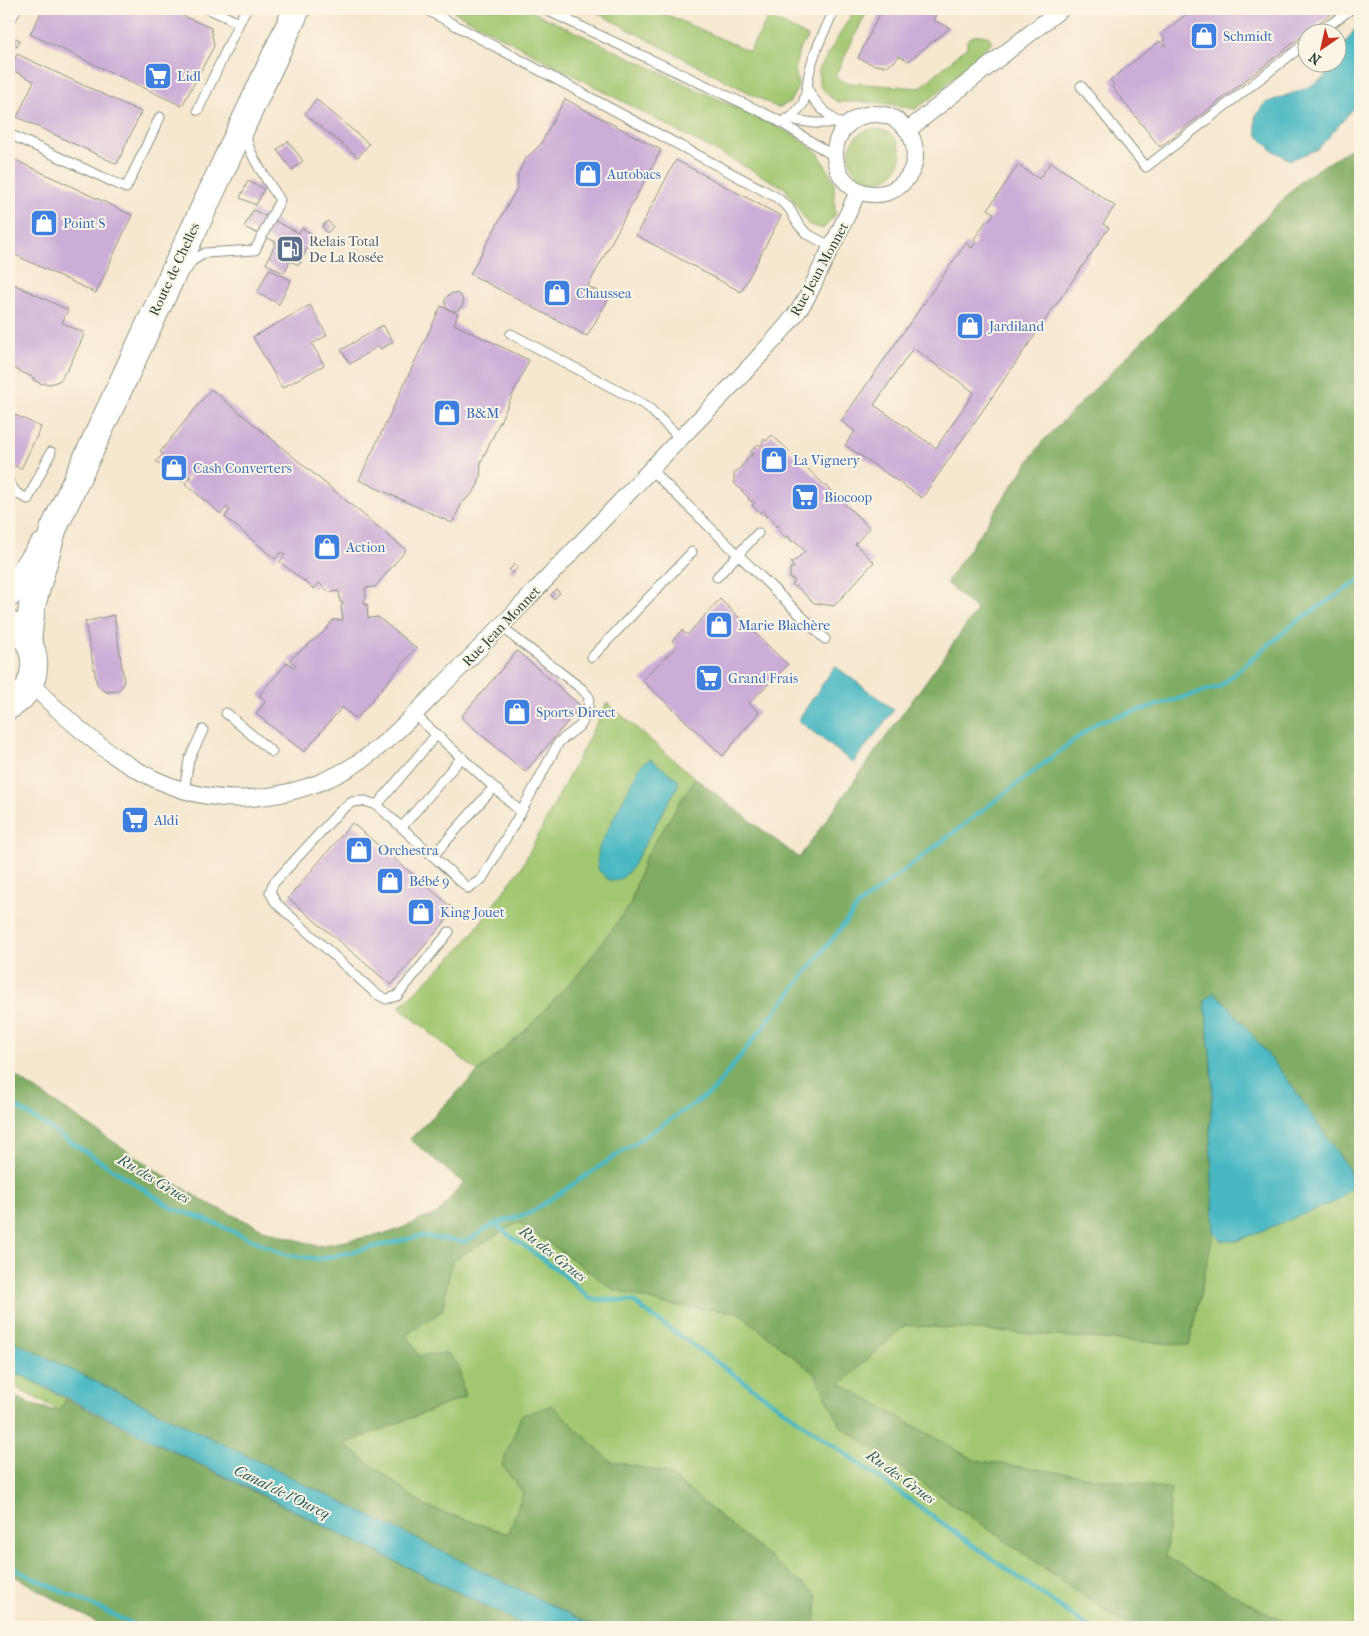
<svg xmlns="http://www.w3.org/2000/svg" width="1369" height="1636" font-family="'IM FELL French Canon',serif">
  <style>
    .green { fill: #a2c771; stroke: #608252 }
    .forest { fill: #81ac63; stroke: #50744c }
    .water { fill: #49b8c2; stroke: #347a7b }
    .lines { fill: none; stroke-linecap: round; stroke-linejoin: round }
    .stream { stroke: #49b8c2; stroke-width: 4.5 }
    .building { fill: #ccadd7; fill-rule: evenodd }
    .lane-casing { stroke: #8a9282; stroke-width: 11 }
    .street-casing { stroke: #8a9282; stroke-width: 18 }
    .primary-casing { stroke: #8a9282; stroke-width: 28 }
    .lane { stroke: #fff; stroke-width: 9 }
    .street { stroke: #fff; stroke-width: 16 }
    .primary { stroke: #fff; stroke-width: 26 }
    .labels { text-anchor: middle; stroke-width: 4; stroke-linejoin: round; paint-order: stroke }
    .shop-label { font-size: 14px; fill: #366cbe; stroke: #fcf5e5; text-anchor: start }
    .service-label { font-size: 14px; fill: #4e5e75; stroke: #fcf5e5; text-anchor: start }
    .street-label { font-size: 14px; fill: #1f3d34; stroke: #fcf5e5 }
    .water-label { font-size: 15px; font-style: italic; fill: #2a5c58; stroke: #fcf5e5 }
  </style>
  <rect width="100%" height="100%" fill="#fcf5e5"/>
  <filter id="ink" filterUnits="userSpaceOnUse"><feTurbulence type="fractalNoise" baseFrequency=".02" numOctaves="2"/><feDisplacementMap in="SourceGraphic" scale="10" xChannelSelector="R" yChannelSelector="G"/><feConvolveMatrix kernelMatrix="1 2 1 2 8 2 1 2 1" color-interpolation-filters="sRGB"/></filter>
  <filter id="wash" filterUnits="userSpaceOnUse"><feTurbulence type="fractalNoise" baseFrequency=".0096" numOctaves="4" result="noise"/><feDisplacementMap in="SourceGraphic" scale="20" xChannelSelector="R" yChannelSelector="G"/><feGaussianBlur stdDeviation="1.12" result="paint"/><feColorMatrix in="noise" values="0 0 0 0 0 0 0 0 0 0 0 0 0 0 0 0 0 1.4 0 .05"/><feComposite in="paint" operator="in"/></filter>
  <g filter="url(#wash)">
    <rect width="100%" height="100%" fill="#f6e7cf"/>
    <!-- green -->
    <g class="green">
      <polygon points="449,9 527,9 798,137 819,154 834,181 835,215 823,229 808,224 785,188"/>
      <polygon points="590,9 654,9 749,51 769,17 808,37 799,50 795,69 798,86 790,102 778,108"/>
      <path d="M855,9H868L835,76L841,81L851,83L920,88L967,47V40C975,34 980,34 989,37L992,42L934,96L915,109L876,102H839L830,97L819,85V69Z"/>
      <circle cx="875" cy="155" r="26"/>
      <polygon points="607,703 695,778 644,860 630,905 580,972 528,1028 478,1072 399,1007 462,947 521,868"/>
      <polygon points="1349,1170 1360,1181 1360,1619 1352,1627 1293,1627 1166,1557 1171,1489 974,1460 840,1384 905,1325 1189,1345 1214,1231 1221,1241 1352,1186"/>
      <polygon points="518,1222 561,1251 662,1304 738,1312 815,1374 841,1426 1129,1627 815,1627 817,1596 667,1473 610,1461 552,1405 523,1493 508,1534 425,1506 344,1444 465,1397 446,1353 418,1356 407,1334 442,1311 452,1261"/>
      <polygon points="9,1369 66,1399 60,1411 9,1384"/>
    </g>
    <!-- forest -->
    <g class="forest">
      <polygon points="1360,142 1360,1181 1349,1170 1285,1076 1228,1005 1213,992 1205,1001 1213,1084 1210,1127 1214,1231 1189,1345 905,1325 841,1384 974,1460 1171,1489 1166,1557 1293,1627 1129,1627 841,1426 815,1374 738,1312 662,1304 613,1289 561,1251 518,1222 452,1261 442,1311 407,1334 418,1356 446,1353 458,1364 465,1397 344,1444 425,1506 508,1534 523,1493 502,1465 521,1416 552,1405 610,1461 667,1473 817,1596 815,1627 596,1627 9,1339 9,1072 201,1200 267,1231 318,1246 389,1233 438,1213 463,1183 410,1139 478,1072 528,1028 580,972 630,905 644,860 695,778 799,858 977,610 946,583 1042,442 1303,179"/>
      <polygon points="9,1394 35,1406 59,1411 66,1399 528,1627 104,1627 9,1573"/>
    </g>
    <!-- water -->
    <g class="water">
      <polygon points="1360,24 1360,101 1318,149 1290,160 1272,150 1257,135 1255,117 1265,103 1307,88 1324,78 1336,62 1344,45 1357,26"/>
      <polygon points="835,666 894,710 853,763 798,720"/>
      <path d="M651,759L678,780V785L632,867C626,875 621,881 610,881L599,871L597,863L599,847L639,768L643,763Z"/>
      <polygon points="1213,992 1228,1005 1285,1076 1349,1170 1352,1186 1337,1201 1236,1241 1221,1241 1214,1231 1210,1127 1213,1084 1205,1001"/>
      <polygon points="9,1339 596,1627 528,1627 9,1369"/>
    </g>
    <g class="lines">
      <!-- stream -->
      <g class="stream">
        <polyline points="9,1102 174,1209 205,1219 286,1255 320,1259 421,1236 465,1242 494,1224 530,1213 713,1091 859,905 1098,722 1219,687 1297,621 1360,580"/>
        <polyline points="494,1224 563,1274 590,1299 633,1301 645,1311 1088,1627"/>
        <polyline points="9,1564 20,1572 140,1627"/>
      </g>
    </g>
    <g id="blocks">
      <!-- building -->
      <g class="building">
        <polygon points="43,9 167,9 211,28 214,46 182,106 30,34"/>
        <polygon points="882,9 938,9 933,20 950,28 909,61 899,56 894,62 886,66 874,65 858,58"/>
        <polygon points="1193,9 1337,9 1160,147 1112,87 1114,85 1110,80 1160,41 1164,46 1166,45 1163,41 1165,39 1161,34"/>
        <polygon points="15,38 20,40 17,47 12,44"/>
        <polygon points="17,54 141,112 117,164 17,117 34,81 10,69"/>
        <polygon points="316,99 369,144 358,157 305,114"/>
        <polygon points="565,99 661,150 588,286 609,298 587,336 470,274 517,188 518,174 525,159 540,145"/>
        <polygon points="288,141 303,161 292,170 277,150"/>
        <polygon points="9,157 132,215 96,293 9,252"/>
        <polygon points="676,160 781,216 741,292 636,235"/>
        <path d="M1051,162L1115,206L1103,224L1109,228L922,498L845,445L855,431L841,421L966,243L972,248L976,242L974,239L987,220H990L994,213L988,209L1018,165L1039,179ZM913,348L974,392L936,448L874,405Z"/>
        <polygon points="248,181 264,189 256,205 240,198"/>
        <polygon points="253,210 299,233 302,228 312,234 310,237 312,238 299,265 290,261 284,273 266,264 276,242 244,227"/>
        <polygon points="328,221 333,227 327,233 322,226"/>
        <polygon points="269,269 291,280 279,304 257,293"/>
        <polygon points="9,282 68,310 62,323 85,333 67,371 65,371 61,380 56,382 50,384 44,383 43,384 33,380 34,378 9,366"/>
        <circle cx="454" cy="302" r="9"/>
        <polygon points="310,305 327,335 312,344 324,365 282,388 253,337"/>
        <polygon points="441,306 458,314 454,324 529,360 481,462 480,477 478,485 472,494 462,503 452,523 359,480"/>
        <polygon points="383,325 393,342 381,349 378,346 350,364 341,350"/>
        <polygon points="211,389 406,550 375,587 365,588 366,598 364,601 365,605 367,604 368,618 378,617 416,648 356,719 342,707 304,752 256,714 266,701 259,695 288,662 294,668 296,665 289,660 324,632 333,620 343,620 341,607 343,603 340,602 339,591 329,592 319,583 314,589 280,562 285,555 281,552 275,559 225,517 230,510 227,507 221,514 185,484 191,477 188,475 182,482 156,461 163,454 160,452"/>
        <polygon points="9,412 41,427 21,469 9,463 11,457 9,456"/>
        <polygon points="772,435 870,528 855,544 874,562 834,606 814,603 796,586 794,587 792,585 794,582 794,579 790,579 790,568 794,568 791,563 794,560 795,561 805,551 794,540 792,542 788,535 786,538 778,530 780,528 778,525 777,527 774,524 775,523 768,515 766,517 764,514 765,513 763,510 760,513 752,505 755,503 752,500 751,502 748,499 749,498 734,483 734,474 748,459 747,458 749,455 751,457 753,454 750,452 758,444 761,446 764,439 766,441"/>
        <polygon points="515,564 518,567 513,573 509,570"/>
        <polygon points="556,589 560,593 554,599 551,595"/>
        <polygon points="720,599 788,665 749,703 759,712 723,756 642,680 677,646 672,641 682,630 687,635"/>
        <polygon points="114,615 124,681 122,687 117,691 107,692 101,689 97,684 85,622"/>
        <polygon points="517,651 581,706 525,772 461,717"/>
        <polygon points="352,823 455,910 391,985 288,898"/>
      </g>
    </g>
  </g>
  <g filter="url(#ink)">
    <use href="#blocks" fill-opacity="0" stroke="#8a9282" stroke-width="1"/>
    <g class="lines">
      <!-- lane casing -->
      <g class="lane-casing">
        <g id="lane">
          <polyline points="425,9 776,197 789,208 798,224 806,233 831,247"/>
          <polyline points="544,9 774,118 835,157"/>
          <polyline points="567,19 572,9"/>
          <polyline points="239,23 246,9"/>
          <polyline points="1320,32 1351,9"/>
          <polyline points="1081,86 1146,167 1306,43"/>
          <path d="M807,88C809,60 823,34 835,9"/>
          <polyline points="198,110 239,23 209,9"/>
          <polyline points="786,119 815,123 850,123"/>
          <path d="M789,120L803,104L807,88C815,104 825,112 838,123"/>
          <polyline points="9,134 126,188 160,117"/>
          <path d="M187,269L192,261L205,253L255,250L280,200C271,185 244,150 247,133"/>
          <polyline points="511,334 647,406 680,438"/>
          <polyline points="650,469 825,639"/>
          <polyline points="9,482 16,493 28,499 51,452"/>
          <polyline points="717,577 758,533"/>
          <polyline points="592,657 692,552"/>
          <polyline points="226,713 272,752"/>
          <polyline points="414,714 521,812 559,742 581,725 588,710 589,697 582,689 515,638 502,626"/>
          <polyline points="437,734 377,805 365,801 352,802 339,812 273,884 270,892 276,903 375,993 386,999 397,996 449,932"/>
          <polyline points="184,791 189,760 203,730"/>
          <polyline points="377,805 468,888 482,879 521,812"/>
          <polyline points="402,827 462,757"/>
          <polyline points="433,856 494,787"/>
        </g>
      </g>
      <!-- street casing -->
      <g class="street-casing">
        <g id="street">
          <polyline points="9,16 12,9"/>
          <circle cx="875" cy="154" r="40"/>
          <polyline points="908,130 1061,9"/>
          <path d="M31,684C90,743 162,805 251,798C289,795 327,783 359,762C393,739 421,707 451,677C514,614 575,549 637,484C678,439 723,397 763,352C776,338 789,324 800,308C810,295 816,277 824,262C836,238 848,215 858,191"/>
        </g>
      </g>
      <!-- primary casing -->
      <g class="primary-casing">
        <g id="primary">
          <polyline points="9,594 42,547"/>
          <path d="M9,624C43,640 42,689 9,706"/>
          <polyline points="28,641 32,606 53,530 297,9"/>
        </g>
      </g>
      <!-- lane -->
      <use href="#lane" class="lane"/>
      <!-- street -->
      <use href="#street" class="street"/>
      <!-- primary -->
      <use href="#primary" class="primary"/>
    </g>
  </g>
  <!-- icons -->
  <defs>
    <g id="shop-square" transform="scale(1.4375)"><rect x="-9" y="-9" width="18" height="18" rx="4" fill="#3f7fe0" stroke="#fcf5e5"/><path d="M-5-2.5h2.3a2.7 3.5 0 0 1 5.4 0H5L5.5 6h-11ZM-1.5-2.5h3a1.5 2.3 0 0 0-3 0Z" fill="#fff"/></g>
    <g id="supermarket-square" transform="scale(1.4375)"><rect x="-9" y="-9" width="18" height="18" rx="4" fill="#3f7fe0" stroke="#fcf5e5"/><path d="M-6-5.5h2.5l.6 2H6L4.5 2H-2.5L-4.4-4H-6ZM-1.5 3.2a1.3 1.3 0 1 0 .1 0ZM3 3.2a1.3 1.3 0 1 0 .1 0Z" fill="#fff"/></g>
    <g id="fuel-square" transform="scale(1.4375)"><rect x="-9" y="-9" width="18" height="18" rx="4" fill="#5c6f8a" stroke="#fcf5e5"/><path d="M-5.5-6h7V0h2V4h1.3V-2.5L3-4.5l.8-.8L6-3V5H2.5V1h-1V6h-7ZM-4.2-4.7v3.2H.2V-4.7Z" fill="#fff"/></g>
  </defs>
  <g fill-rule="evenodd">
    <use href="#shop-square" x="1204" y="36"/>
    <use href="#supermarket-square" x="158" y="76"/>
    <use href="#shop-square" x="588" y="174"/>
    <use href="#shop-square" x="44" y="223"/>
    <use href="#fuel-square" x="290" y="249"/>
    <use href="#shop-square" x="557" y="293"/>
    <use href="#shop-square" x="970" y="326"/>
    <use href="#shop-square" x="447" y="413"/>
    <use href="#shop-square" x="774" y="460"/>
    <use href="#shop-square" x="174" y="468"/>
    <use href="#supermarket-square" x="805" y="497"/>
    <use href="#shop-square" x="327" y="547"/>
    <use href="#shop-square" x="719" y="625"/>
    <use href="#supermarket-square" x="709" y="678"/>
    <use href="#shop-square" x="517" y="712"/>
    <use href="#supermarket-square" x="135" y="820"/>
    <use href="#shop-square" x="359" y="850"/>
    <use href="#shop-square" x="390" y="881"/>
    <use href="#shop-square" x="421" y="912"/>
  </g>
  <g class="labels">
    <!-- shop labels -->
    <g class="shop-label">
      <text x="1223" y="41">Schmidt</text>
      <text x="177" y="81">Lidl</text>
      <text x="607" y="179">Autobacs</text>
      <text x="63" y="228">Point S</text>
      <text x="576" y="298">Chaussea</text>
      <text x="989" y="331">Jardiland</text>
      <text x="466" y="418">B&amp;M</text>
      <text x="793" y="465">La Vignery</text>
      <text x="193" y="473">Cash Converters</text>
      <text x="824" y="502">Biocoop</text>
      <text x="346" y="552">Action</text>
      <text x="738" y="630">Marie Blachère</text>
      <text x="728" y="683">Grand Frais</text>
      <text x="536" y="717">Sports Direct</text>
      <text x="154" y="825">Aldi</text>
      <text x="378" y="855">Orchestra</text>
      <text x="409" y="886">Bébé 9</text>
      <text x="440" y="917">King Jouet</text>
    </g>
    <!-- service labels -->
    <g class="service-label">
      <text x="309" y="246">Relais Total<tspan x="309" dy="16">De La Rosée</tspan></text>
    </g>
    <!-- street labels -->
    <g class="street-label">
      <text transform="translate(174 269) rotate(-65)" y="5">Route de Chelles</text>
      <text transform="translate(819 269) rotate(-61)" y="5">Rue Jean Monnet</text>
      <text transform="translate(501 626) rotate(-46)" y="5">Rue Jean Monnet</text>
    </g>
    <!-- water labels -->
    <g class="water-label">
      <text transform="translate(154 1179) rotate(31)" y="5">Ru des Grues</text>
      <text transform="translate(553 1254) rotate(38)" y="5">Ru des Grues</text>
      <text transform="translate(901 1477) rotate(36)" y="5">Ru des Grues</text>
      <text transform="translate(282 1492) rotate(26)" y="5">Canal de l'Ourcq</text>
    </g>
  </g>
  <!-- margin -->
  <rect width="1369" height="1636" fill="none" stroke="#fcf5e5" stroke-width="30"/>
  <!-- north arrow -->
  <g transform="translate(1322 48) rotate(214)"><circle r="24" fill="#fcf5e5" stroke="#a4ab9e"/>
  <path d="M0-4L9 19L0 12L-9 19Z" fill="#c8321e"/>
  <text y="-8" font-size="14" font-weight="bold" text-anchor="middle" fill="#1f3d34">N</text>
  </g>
</svg>
